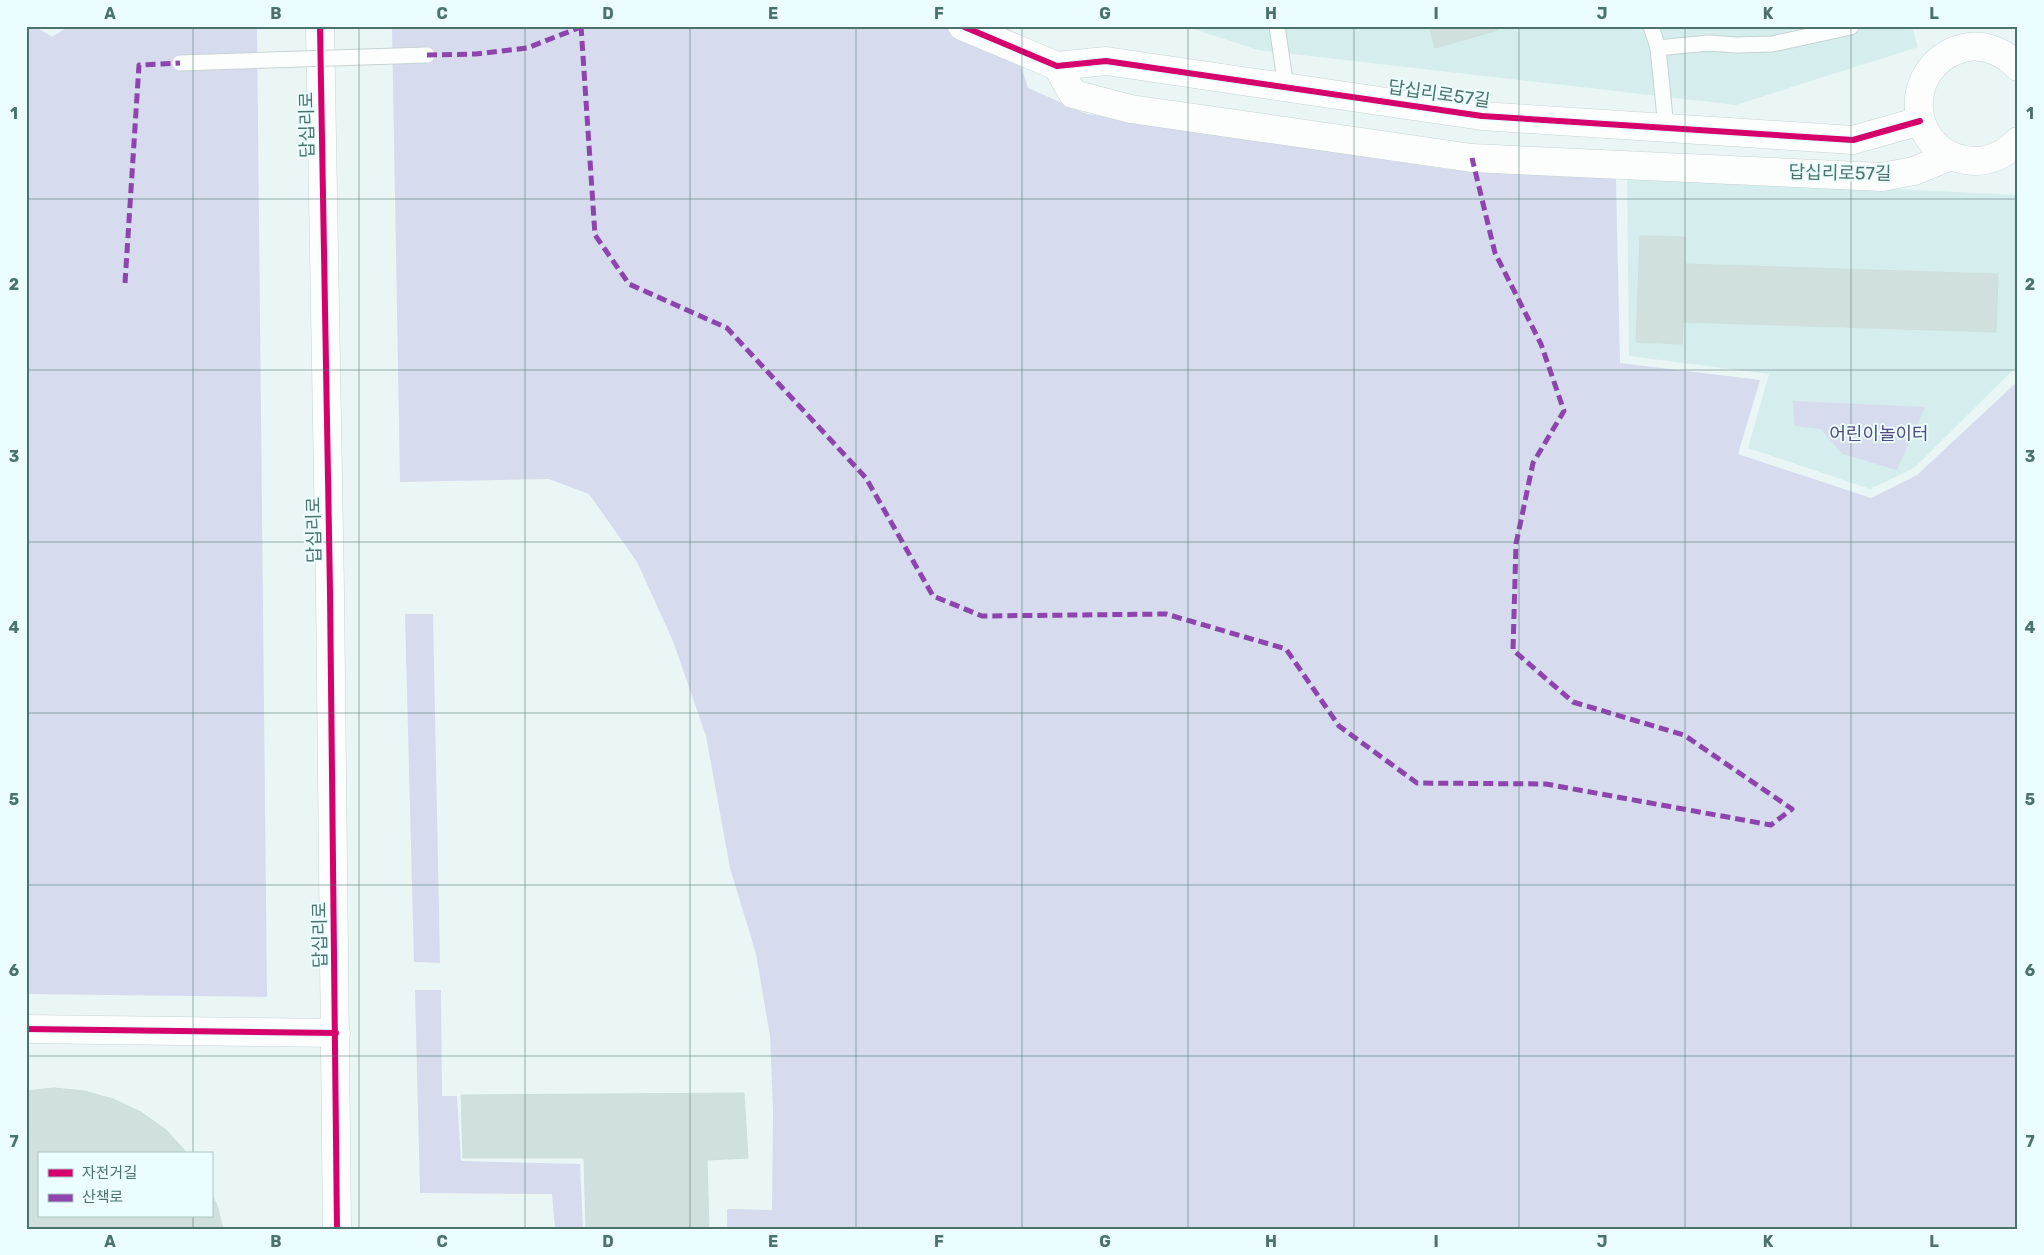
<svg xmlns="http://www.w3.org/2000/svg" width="2044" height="1255" font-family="Rubik,'Noto Sans KR',sans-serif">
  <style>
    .residential { fill: #d6eded }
    .green { fill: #d6dbee }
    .building { fill: #d0e0de; stroke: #cddfdd }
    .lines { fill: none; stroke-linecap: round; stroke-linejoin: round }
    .service-casing { stroke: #c6d3d2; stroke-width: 17 }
    .minor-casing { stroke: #c6d3d2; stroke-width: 29 }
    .secondary-casing { stroke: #c6d3d3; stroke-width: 29 }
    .service { stroke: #fcfefe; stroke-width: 15 }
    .minor { stroke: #fcfefe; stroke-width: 28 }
    .secondary { stroke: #fcfefe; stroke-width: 28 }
    .service-bridge-casing { stroke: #c6d3d2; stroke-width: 17; stroke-linecap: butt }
    .service-bridge { stroke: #fcfefe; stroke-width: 15 }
    .quiet { stroke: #8e44ad; stroke-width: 5; stroke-dasharray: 10 5; stroke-linecap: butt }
    .cycleway-casing { stroke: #ebfdfe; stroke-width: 9 }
    .cycleway { stroke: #d6006c; stroke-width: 6 }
    .grid { fill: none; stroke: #4c736b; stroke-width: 1; stroke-opacity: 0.55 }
    .labels { text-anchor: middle; stroke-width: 4; stroke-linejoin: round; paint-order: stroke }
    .street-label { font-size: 18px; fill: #4c736b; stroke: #ebfdfe }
    .park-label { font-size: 18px; fill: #534a83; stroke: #ebfdfe }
    .neatline { fill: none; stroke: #4c736b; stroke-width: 2 }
    .grid-label { font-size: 16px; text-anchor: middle; font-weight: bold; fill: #4c736b }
  </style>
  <rect width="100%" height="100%" fill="#eaf6f6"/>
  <!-- residential -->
  <g class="residential">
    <polygon points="1184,26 1912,26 1918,47 1736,105 1258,50"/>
    <polygon points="1627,176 2018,195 2018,365 1914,468 1870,489 1748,448 1769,374 1629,356"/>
  </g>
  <!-- green -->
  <g class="green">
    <polygon points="26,26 34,26 52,37 69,26 257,26 267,997 26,994"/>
    <polygon points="392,26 1009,26 1028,88 1087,114 1446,169 1616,179 1620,363 1760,380 1738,454 1871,498 1917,475 2018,381 2018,1229 727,1229 727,1209 772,1210 773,1111 770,1036 756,954 730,868 706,736 673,641 637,562 589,494 549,479 400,482"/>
    <polygon points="1793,401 1925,407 1897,470 1842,454 1821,429 1794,426"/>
    <polygon points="405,614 433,614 440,963 414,962"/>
    <polygon points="415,990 441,990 442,1096 457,1096 461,1161 580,1164 583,1229 555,1229 552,1194 420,1193"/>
  </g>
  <!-- building -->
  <g class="building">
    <polygon points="1429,26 1497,26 1498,30 1435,48"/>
    <polygon points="1640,236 1685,237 1685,264 1998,274 1996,332 1683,322 1682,344 1636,342"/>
    <polygon points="54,1088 84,1091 113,1099 141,1112 166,1130 188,1154 39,1154 39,1216 211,1216 211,1193 217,1205 223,1229 26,1229 26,1091"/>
    <polygon points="744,1093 748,1158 707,1160 709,1229 586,1229 584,1158 463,1158 461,1095"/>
  </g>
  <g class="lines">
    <!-- service casing -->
    <g class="service-casing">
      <g id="service">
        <polyline points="1277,26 1286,87"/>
        <polyline points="1651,26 1658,48 1666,128"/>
        <polyline points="1658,48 1708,43 1736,45 1772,44 1851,27"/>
      </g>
    </g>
    <!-- minor casing -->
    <g class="minor-casing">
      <g id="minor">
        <polyline points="962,26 1057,66 1106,61 1482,116 1853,140 1920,121"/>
        <polyline points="1057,66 1073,94 1131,109 1472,158 1882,177 1914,171 1951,156"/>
        <path d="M2018,67C2005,52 1983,43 1963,48C1898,66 1907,159 1975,161C1991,161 2007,153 2018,141"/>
        <polyline points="26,1029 336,1033"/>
      </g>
    </g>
    <!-- secondary casing -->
    <g class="secondary-casing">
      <polyline id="secondary" points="320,26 330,591 337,1229"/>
    </g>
    <!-- service -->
    <use href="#service" class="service"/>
    <!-- minor -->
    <use href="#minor" class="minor"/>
    <!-- secondary -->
    <use href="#secondary" class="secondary"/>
    <!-- service-bridge casing -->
    <g class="service-bridge-casing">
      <polyline id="service-bridge" points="180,63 427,55"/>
    </g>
    <!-- service-bridge -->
    <use href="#service-bridge" class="service-bridge"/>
    <!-- quiet -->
    <g class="quiet">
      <polyline points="581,26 595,235 629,284 727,328 866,478 933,596 982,616 1166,614 1286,649 1339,726 1417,783 1546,784 1771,825 1792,809 1684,735 1573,702 1513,650 1516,544 1533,463 1564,411 1541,344 1495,253 1472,158"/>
      <polyline points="427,55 476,54 527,48 581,27"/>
      <polyline points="125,283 139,65 180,63"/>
    </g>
    <!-- cycleway casing -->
    <g class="cycleway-casing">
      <g id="cycleway">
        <polyline points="320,26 330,591 337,1229"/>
        <polyline points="962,26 1057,66 1106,61 1482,116 1853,140 1920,121"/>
        <polyline points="26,1029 336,1033"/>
      </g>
    </g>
    <!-- cycleway -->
    <use href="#cycleway" class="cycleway"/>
  </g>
  <!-- grid -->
  <path class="grid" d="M193,26V1154M359,26V1229M525,26V1229M690,26V1229M856,26V1229M1022,26V1229M1188,26V1229M1354,26V1229M1519,26V1229M1685,26V1229M1851,26V1229M26,199H2018M26,370H2018M26,542H2018M26,713H2018M26,885H2018M26,1056H2018M193,1216V1229"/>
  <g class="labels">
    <!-- street labels -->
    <g class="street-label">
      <text transform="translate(1439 94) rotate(8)" y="6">답십리로57길</text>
      <text transform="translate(307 125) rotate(-91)" y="6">답십리로</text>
      <text transform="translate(1840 173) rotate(1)" y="6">답십리로57길</text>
      <text transform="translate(314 530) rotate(-91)" y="6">답십리로</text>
      <text transform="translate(320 935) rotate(-91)" y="6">답십리로</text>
    </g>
    <!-- park labels -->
    <g class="park-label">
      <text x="1879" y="440">어린이놀이터</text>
    </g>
  </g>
  <!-- border -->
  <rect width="2044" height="1255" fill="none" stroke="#ebfdfe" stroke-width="55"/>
  <!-- legend -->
  <rect x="38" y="1152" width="175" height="65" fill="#ebfdfe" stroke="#abc6c3"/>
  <rect x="48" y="1169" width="25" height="8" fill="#d6006c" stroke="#abc6c3"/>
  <text x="82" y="1178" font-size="15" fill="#4c736b">자전거길</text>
  <rect x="48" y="1194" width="25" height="8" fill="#8e44ad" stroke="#abc6c3"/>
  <text x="82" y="1202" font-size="15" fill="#4c736b">산책로</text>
  <rect x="28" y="28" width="1988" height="1200" class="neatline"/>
  <g class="grid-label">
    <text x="110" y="19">A</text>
    <text x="276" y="19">B</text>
    <text x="442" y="19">C</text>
    <text x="608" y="19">D</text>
    <text x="773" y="19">E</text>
    <text x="939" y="19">F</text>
    <text x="1105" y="19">G</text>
    <text x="1271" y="19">H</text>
    <text x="1436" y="19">I</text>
    <text x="1602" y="19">J</text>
    <text x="1768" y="19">K</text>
    <text x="1934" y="19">L</text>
    <text x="14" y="119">1</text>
    <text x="2030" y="119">1</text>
    <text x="14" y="290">2</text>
    <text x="2030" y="290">2</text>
    <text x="14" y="462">3</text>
    <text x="2030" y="462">3</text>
    <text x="14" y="633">4</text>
    <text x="2030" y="633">4</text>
    <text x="14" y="805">5</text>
    <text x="2030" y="805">5</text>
    <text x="14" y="976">6</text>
    <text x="2030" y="976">6</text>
    <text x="14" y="1147">7</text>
    <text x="2030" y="1147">7</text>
    <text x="110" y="1247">A</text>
    <text x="276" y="1247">B</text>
    <text x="442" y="1247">C</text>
    <text x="608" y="1247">D</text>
    <text x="773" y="1247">E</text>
    <text x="939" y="1247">F</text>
    <text x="1105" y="1247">G</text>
    <text x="1271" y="1247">H</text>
    <text x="1436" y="1247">I</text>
    <text x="1602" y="1247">J</text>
    <text x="1768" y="1247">K</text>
    <text x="1934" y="1247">L</text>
  </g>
</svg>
